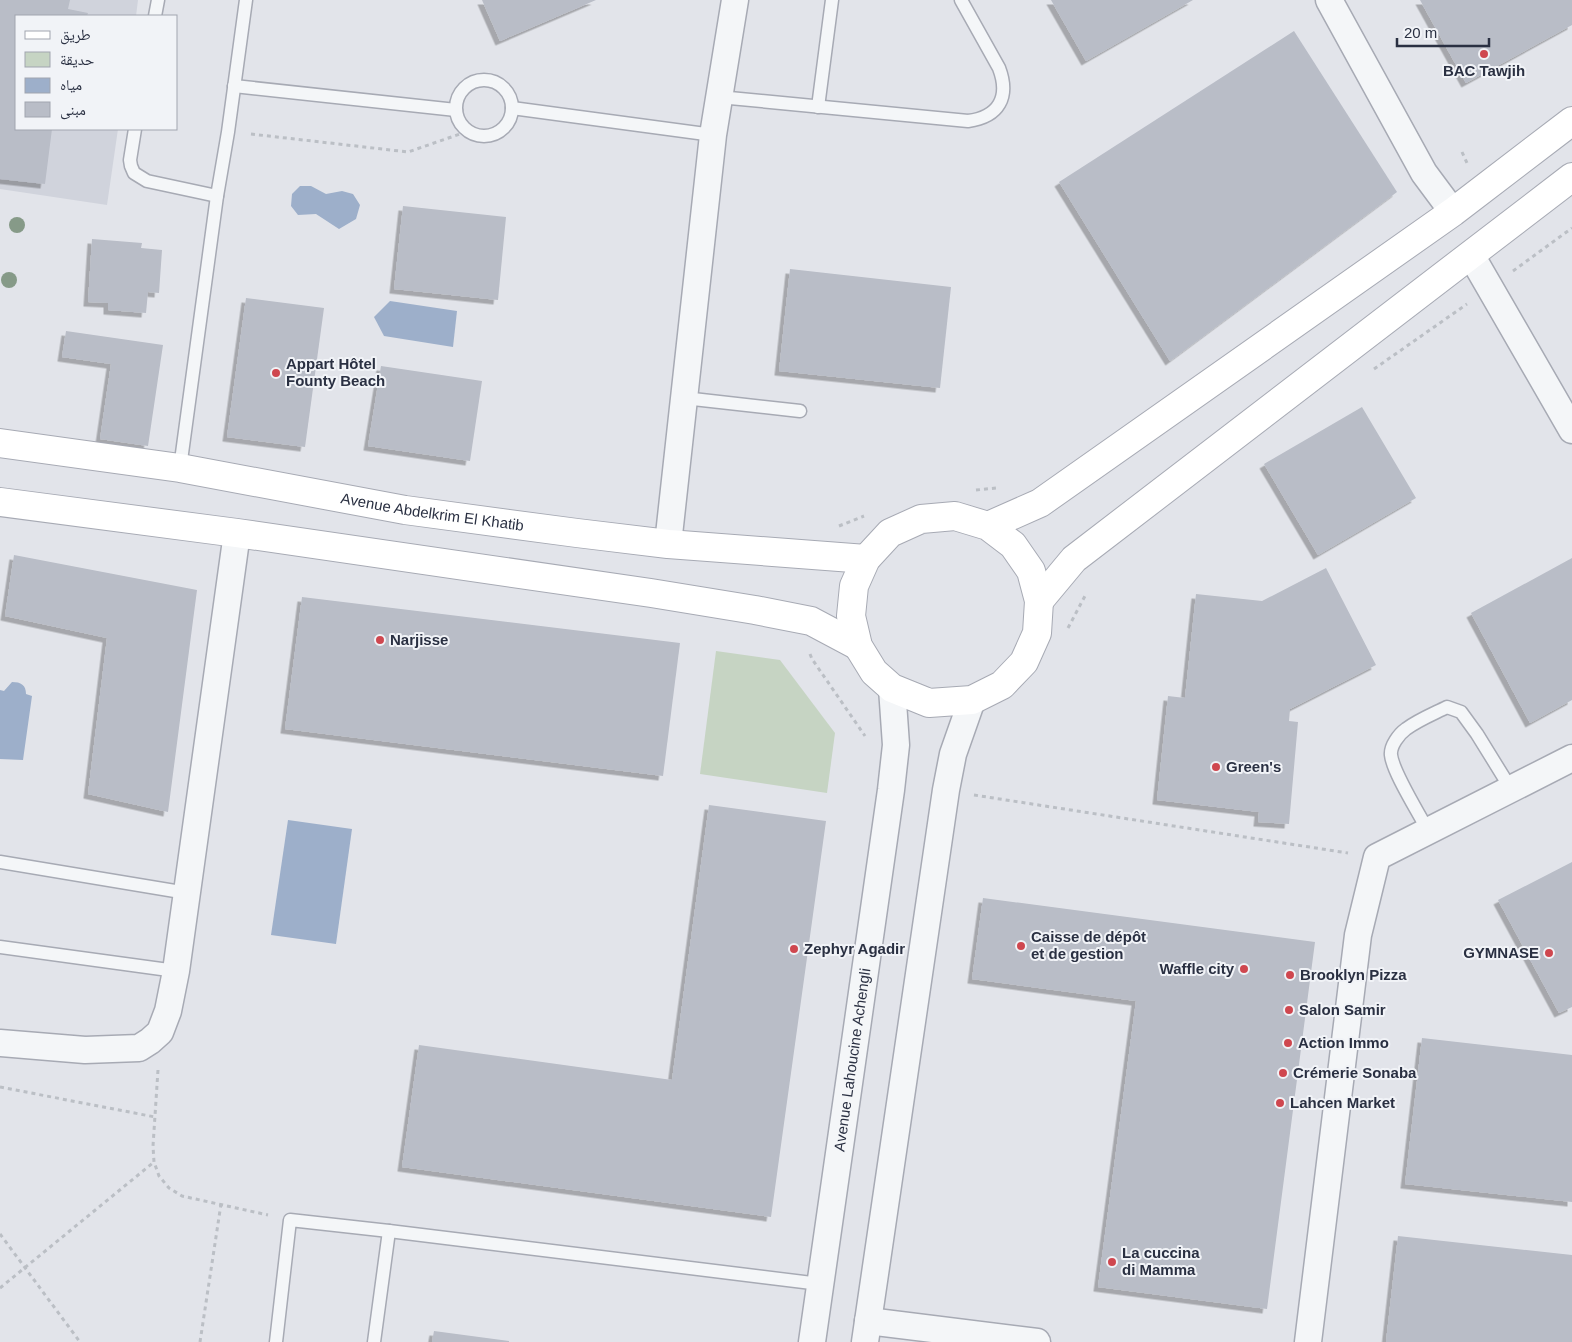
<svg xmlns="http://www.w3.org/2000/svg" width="1572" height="1342" font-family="Arial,'Noto Naskh Arabic',sans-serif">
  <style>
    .built { fill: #d0d3dc }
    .green { fill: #c6d4c3 }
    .water { fill: #9dafca }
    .building { fill: #b9bdc7; filter: url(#shadow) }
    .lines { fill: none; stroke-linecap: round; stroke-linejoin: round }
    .lane-casing { stroke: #a7aab4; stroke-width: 15 }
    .street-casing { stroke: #a7aab4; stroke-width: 29 }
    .secondary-casing { stroke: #a7aab4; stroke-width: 30 }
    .path { stroke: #bbbfc5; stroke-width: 3; stroke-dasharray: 4 4; stroke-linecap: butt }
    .lane { stroke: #f4f6f8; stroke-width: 12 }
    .street { stroke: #f4f6f8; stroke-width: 26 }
    .secondary { stroke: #fff; stroke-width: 28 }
    .tree { fill: #869a88 }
    .poi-dot { fill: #cf474f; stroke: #f1f3f7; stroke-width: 2 }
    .labels { text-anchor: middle; stroke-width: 4; stroke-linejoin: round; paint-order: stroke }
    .poi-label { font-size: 15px; font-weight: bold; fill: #2a3042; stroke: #f1f3f7; text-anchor: start }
    .street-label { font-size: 15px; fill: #2a3042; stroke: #f1f3f7 }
  </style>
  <defs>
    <filter id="shadow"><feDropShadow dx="-4.5" dy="4.5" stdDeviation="0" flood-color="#0004"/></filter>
  </defs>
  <rect width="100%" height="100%" fill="#e2e4ea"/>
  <!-- built -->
  <polygon class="built" points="0,0 138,0 136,16 16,16 16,129 118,129 107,205 0,189"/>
  <!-- green -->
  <polygon class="green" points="716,651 780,660 835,733 827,793 700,774"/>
  <!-- water -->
  <g class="water">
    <polygon points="300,186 311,186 326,194 342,191 353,194 360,205 356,219 339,229 316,214 298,215 291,206 292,194"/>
    <polygon points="390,301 457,311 453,347 384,336 374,317"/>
    <path d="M12,682C21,682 26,685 26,694L32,696L23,760L0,759V690L4,691Z"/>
    <polygon points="288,820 352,829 336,944 271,935"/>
  </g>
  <!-- building -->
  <g class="building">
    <polygon points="0,0 70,0 68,9 88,13 87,16 16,16 16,129 52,129 45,184 0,179"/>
    <polygon points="482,0 596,0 500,41"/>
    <polygon points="1051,0 1193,0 1086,61"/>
    <polygon points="1420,0 1572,0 1572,25 1466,83"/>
    <polygon points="1294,31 1397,192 1170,361 1059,182"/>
    <polygon points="403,206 506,217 498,300 394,289"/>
    <polygon points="92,239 142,243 141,248 162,250 159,293 148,292 146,313 108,310 108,303 88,302"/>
    <polygon points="790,269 951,287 940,388 779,371"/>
    <polygon points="246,298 324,308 305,447 227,437"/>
    <polygon points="66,331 163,345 148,446 100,439 111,364 62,357"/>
    <polygon points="381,366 482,381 470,461 368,446"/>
    <polygon points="1362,407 1416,498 1318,555 1264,464"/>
    <polygon points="14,555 197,590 168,812 88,794 107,638 5,616"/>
    <polygon points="1572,558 1572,700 1530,723 1471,613"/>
    <polygon points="1326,568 1376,665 1290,709 1289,721 1298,722 1289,824 1258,822 1259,812 1157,800 1168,696 1185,698 1196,594 1262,601"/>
    <polygon points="302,597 680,643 663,776 285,729"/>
    <polygon points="709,805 826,821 771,1217 402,1167 419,1045 672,1080"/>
    <polygon points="1572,862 1572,1007 1559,1013 1498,900"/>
    <polygon points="983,898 1315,942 1267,1309 1098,1287 1136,1001 972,979"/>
    <polygon points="1422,1038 1572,1055 1572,1202 1405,1184"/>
    <polygon points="1398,1236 1572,1255 1572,1342 1386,1342"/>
    <polygon points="434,1331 509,1341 509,1342 432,1342"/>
  </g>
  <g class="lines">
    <!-- lane casing -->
    <g class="lane-casing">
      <g id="lane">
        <polyline points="155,16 158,0"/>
        <circle cx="484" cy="108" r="28"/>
        <polyline points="234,86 456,110"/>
        <path d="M719,97L968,121C999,117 1010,97 999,68L961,0"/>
        <polyline points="818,107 832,0"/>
        <polyline points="512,108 713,135"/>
        <polyline points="135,129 130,160 131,166 134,173 147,181 217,196"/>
        <polyline points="684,398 800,411"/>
        <polyline points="180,468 217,196 228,132 246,0"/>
        <path d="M1428,831C1419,813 1393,773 1391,755C1390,746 1399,734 1406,729C1418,720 1433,714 1447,707L1461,712L1477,734L1511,789"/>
        <polyline points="0,862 187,893"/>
        <polyline points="0,947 176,971"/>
        <polyline points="276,1342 290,1220 389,1231 820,1284"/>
        <polyline points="374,1342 389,1231"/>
      </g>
    </g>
    <!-- street casing -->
    <g class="street-casing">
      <g id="street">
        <polyline points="1329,0 1424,173 1453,212"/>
        <polyline points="1471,255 1572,430"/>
        <polyline points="668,544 713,135 735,0"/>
        <polyline points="0,1043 85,1050 139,1048 150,1041 160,1032 168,1011 176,971 237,533"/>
        <polyline points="868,1321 1037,1342"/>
        <path id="s1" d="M812,1342L891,790L896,745L892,688"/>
        <polyline points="865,1342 946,790 953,754 972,700"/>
        <polyline points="1308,1342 1358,935 1377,857 1572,758"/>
      </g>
    </g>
    <!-- secondary casing -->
    <g class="secondary-casing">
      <g id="secondary">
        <path id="s2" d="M0,443L180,468L405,510L577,533L668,544L866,559"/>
        <polyline points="0,502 237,533 651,593 755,610 811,621 858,646"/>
        <polyline points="988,526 1013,545 1031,571 1039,601 1037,633 1024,662 1002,685 972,700 929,703 892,688 874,672 858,646 851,616 854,586 866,559 890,533 921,519 955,516 988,526 1040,503 1453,212 1572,121"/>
        <polyline points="1039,601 1074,559 1572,177"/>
      </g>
    </g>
    <!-- path -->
    <g class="path">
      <polyline points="251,134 408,152 460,134"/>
      <polyline points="1462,152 1467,163"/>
      <polyline points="1513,271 1572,228"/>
      <polyline points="1374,369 1467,304"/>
      <polyline points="976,490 997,488"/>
      <polyline points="839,526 864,516"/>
      <polyline points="1068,628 1086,594"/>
      <polyline points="810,654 812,659 865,736"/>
      <polyline points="974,795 1348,853"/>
      <polyline points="158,1070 153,1146 154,1162 159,1176 169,1188 182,1196 268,1215"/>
      <polyline points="0,1087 155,1117"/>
      <polyline points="0,1234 80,1342"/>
      <polyline points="0,1288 154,1162"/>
      <polyline points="200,1342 221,1204"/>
    </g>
    <!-- lane -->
    <use href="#lane" class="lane"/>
    <!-- street -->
    <use href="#street" class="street"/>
    <!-- secondary -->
    <use href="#secondary" class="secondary"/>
  </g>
  <!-- trees -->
  <g class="tree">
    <circle cx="17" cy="225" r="8"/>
    <circle cx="9" cy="280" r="8"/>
  </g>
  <!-- markers -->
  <g class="poi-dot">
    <circle cx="1484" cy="54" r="5"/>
    <circle cx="276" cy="373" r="5"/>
    <circle cx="380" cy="640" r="5"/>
    <circle cx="1216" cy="767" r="5"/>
    <circle cx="1021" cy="946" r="5"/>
    <circle cx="794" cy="949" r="5"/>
    <circle cx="1549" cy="953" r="5"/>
    <circle cx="1244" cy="969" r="5"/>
    <circle cx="1290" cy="975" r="5"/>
    <circle cx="1289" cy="1010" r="5"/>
    <circle cx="1288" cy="1043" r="5"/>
    <circle cx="1283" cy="1073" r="5"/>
    <circle cx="1280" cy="1103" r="5"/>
    <circle cx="1112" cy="1262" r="5"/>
  </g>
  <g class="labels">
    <!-- poi labels -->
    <g class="poi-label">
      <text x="1484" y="76" text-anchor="middle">BAC Tawjih</text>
      <text x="286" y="369">Appart Hôtel<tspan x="286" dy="17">Founty Beach</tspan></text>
      <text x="390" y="645">Narjisse</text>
      <text x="1226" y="772">Green's</text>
      <text x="1031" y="942">Caisse de dépôt<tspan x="1031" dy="17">et de gestion</tspan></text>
      <text x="804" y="954">Zephyr Agadir</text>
      <text x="1539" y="958" text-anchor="end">GYMNASE</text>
      <text x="1234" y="974" text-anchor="end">Waffle city</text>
      <text x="1300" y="980">Brooklyn Pizza</text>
      <text x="1299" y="1015">Salon Samir</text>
      <text x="1298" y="1048">Action Immo</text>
      <text x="1293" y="1078">Crémerie Sonaba</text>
      <text x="1290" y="1108">Lahcen Market</text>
      <text x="1122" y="1258">La cuccina<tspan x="1122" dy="17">di Mamma</tspan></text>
    </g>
    <!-- street labels -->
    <g class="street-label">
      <text dy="5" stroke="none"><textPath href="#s2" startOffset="438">Avenue Abdelkrim El Khatib</textPath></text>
      <text dy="5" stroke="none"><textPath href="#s1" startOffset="285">Avenue Lahoucine Achengli</textPath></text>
    </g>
  </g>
  <!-- legend -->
  <rect x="15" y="15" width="162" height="115" fill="#f1f3f7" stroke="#a1a5af"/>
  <rect x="25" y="31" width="25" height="8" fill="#ffffff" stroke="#a1a5af"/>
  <text x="60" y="40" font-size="15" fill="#2a3042">طريق</text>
  <rect x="25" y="52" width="25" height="15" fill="#c6d4c3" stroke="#a1a5af"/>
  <text x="60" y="65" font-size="15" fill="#2a3042">حديقة</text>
  <rect x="25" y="78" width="25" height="15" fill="#9dafca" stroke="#a1a5af"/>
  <text x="60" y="90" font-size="15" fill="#2a3042">مياه</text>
  <rect x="25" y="102" width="25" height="15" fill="#b9bdc7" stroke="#a1a5af"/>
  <text x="60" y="115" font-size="15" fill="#2a3042">مبنى</text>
  <!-- scale -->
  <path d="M1397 38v8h92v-8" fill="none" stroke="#2a3042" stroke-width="2.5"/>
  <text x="1404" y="38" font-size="15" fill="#2a3042" stroke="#f1f3f7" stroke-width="4" paint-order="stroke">20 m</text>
</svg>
